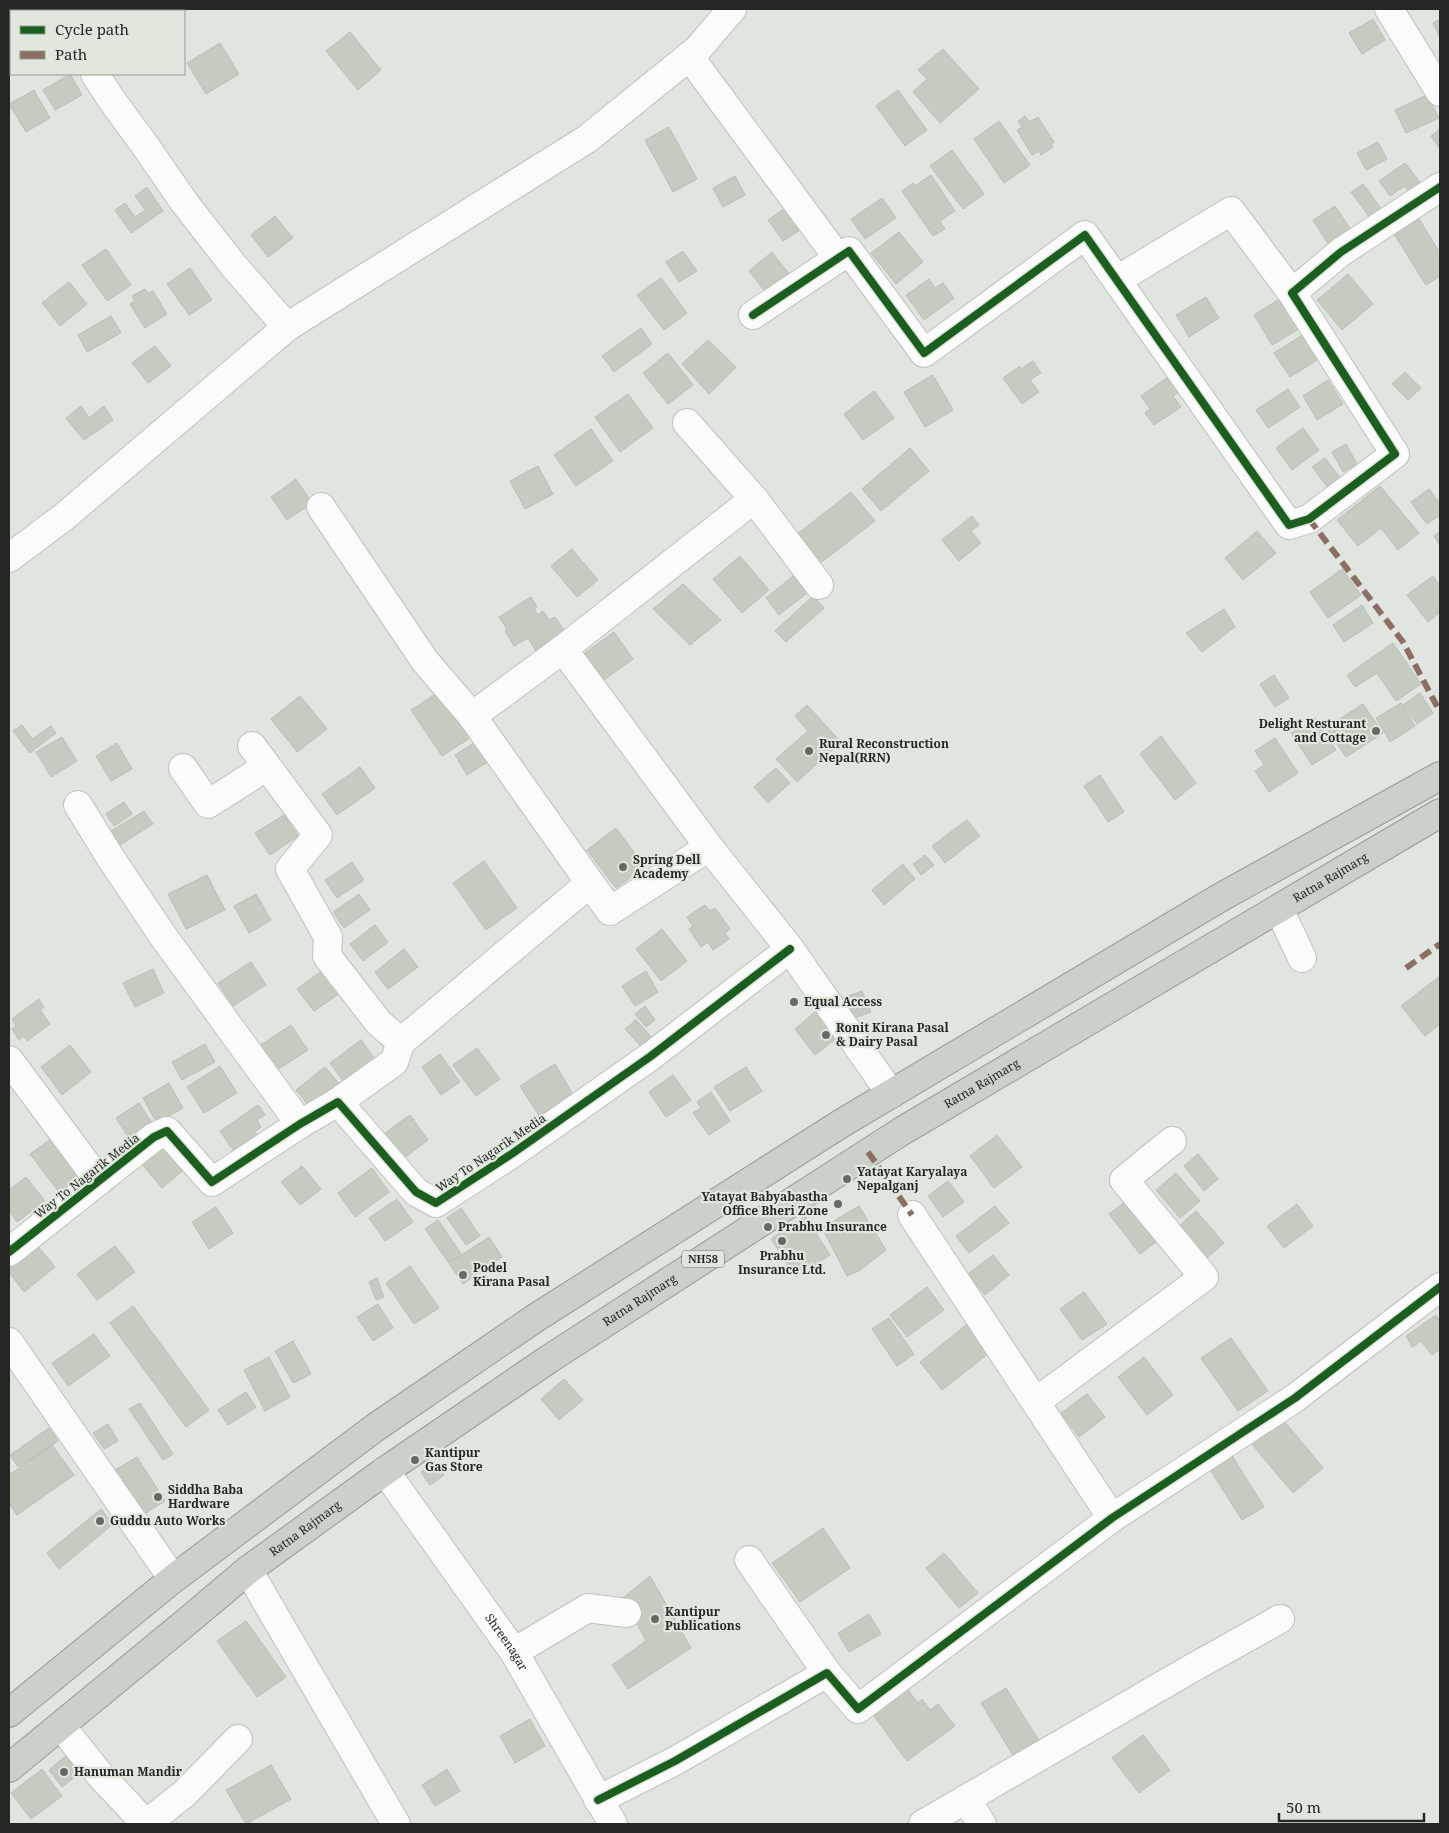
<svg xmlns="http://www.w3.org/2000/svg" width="1449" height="1833" font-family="'Noto Serif',serif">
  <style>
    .building { fill: #c3ccbe; stroke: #babdba }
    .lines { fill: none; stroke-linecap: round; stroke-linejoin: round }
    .minor-casing { stroke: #bfc1be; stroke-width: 30 }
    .highway-casing { stroke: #969c92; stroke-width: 30 }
    .minor { stroke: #fafbfa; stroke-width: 28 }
    .highway { stroke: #cbd1c8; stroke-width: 28 }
    .quiet { stroke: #8d6e63; stroke-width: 6; stroke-dasharray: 12 6; stroke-linecap: butt }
    .cycleway-casing { stroke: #e0e8dd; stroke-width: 11 }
    .cycleway { stroke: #1b5e20; stroke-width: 8 }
    .poi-dot { fill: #666a65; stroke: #e0e8dd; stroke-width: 2 }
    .labels { text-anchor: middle; stroke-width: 4.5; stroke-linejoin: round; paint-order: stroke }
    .shield { fill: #e0e8dd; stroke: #5c615b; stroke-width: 1 }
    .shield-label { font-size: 11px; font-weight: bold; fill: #242723 }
    .poi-label { font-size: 12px; font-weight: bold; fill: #242723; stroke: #e0e8dd; text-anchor: start }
    .street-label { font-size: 12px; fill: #242723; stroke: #e0e8dd }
  </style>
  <rect width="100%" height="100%" fill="#e1e5e0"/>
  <!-- building -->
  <g class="building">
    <polygon points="1373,19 1385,40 1362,54 1349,33"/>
    <polygon points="1440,19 1440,38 1433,23"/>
    <polygon points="350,32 381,70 358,90 326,51"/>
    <polygon points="220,43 239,74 206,94 187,63"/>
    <polygon points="943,49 979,89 940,123 913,92 927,79 918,70"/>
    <polygon points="70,74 82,95 55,110 43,90"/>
    <polygon points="34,90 50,118 26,132 9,104"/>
    <polygon points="898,90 927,130 905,146 876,106"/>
    <polygon points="1427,95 1439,118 1406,133 1395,110"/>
    <polygon points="1025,116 1029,122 1038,117 1054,142 1051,144 1053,147 1041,155 1039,151 1032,155 1017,130 1022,127 1018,121"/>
    <polygon points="999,121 1030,165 1004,183 974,139"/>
    <polygon points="669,127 697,179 673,192 645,140"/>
    <polygon points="1440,129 1440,149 1431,136"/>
    <polygon points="1378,142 1387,159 1366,170 1357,153"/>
    <polygon points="952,150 984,194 963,209 930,166"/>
    <polygon points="1405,163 1423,186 1411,195 1405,186 1390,196 1379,181"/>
    <polygon points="931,175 955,211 940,221 945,229 933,236 902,191 913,183 915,186"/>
    <polygon points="735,176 745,195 723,207 713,188"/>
    <polygon points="1363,184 1385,214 1373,222 1351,192"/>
    <polygon points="147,187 163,211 131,233 115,210 125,203 135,217 145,210 135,196"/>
    <polygon points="882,198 896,218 865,239 851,219"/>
    <polygon points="788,206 803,228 783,241 768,220"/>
    <polygon points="1335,206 1353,233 1330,247 1313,220"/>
    <polygon points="275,216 293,238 268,257 251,235"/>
    <polygon points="1419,219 1440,253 1440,276 1426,285 1394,234"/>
    <polygon points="899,232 923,262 896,284 871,253"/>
    <polygon points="106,249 131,285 107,301 82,265"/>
    <polygon points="683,251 697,271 679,282 666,262"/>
    <polygon points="772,252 790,275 767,294 749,271"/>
    <polygon points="190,268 212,300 189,315 167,284"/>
    <polygon points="1348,274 1373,304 1342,330 1317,300"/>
    <polygon points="661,278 687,313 664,330 637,295"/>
    <polygon points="929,279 935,288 943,283 954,298 924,320 906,295"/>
    <polygon points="69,282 87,304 60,326 42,303"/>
    <polygon points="145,289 148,293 153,291 167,314 145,328 130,304 135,301 132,296"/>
    <polygon points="1284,296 1302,327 1272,345 1254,315"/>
    <polygon points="1206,297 1219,318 1189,337 1176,315"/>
    <polygon points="111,316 121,333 87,352 78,335"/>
    <polygon points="641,328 652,344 614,372 602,356"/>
    <polygon points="1304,334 1319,359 1290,377 1274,353"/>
    <polygon points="708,340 736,367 709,394 682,364"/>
    <polygon points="155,346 171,366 148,383 132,363"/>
    <polygon points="668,353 693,385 668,404 643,373"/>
    <polygon points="1033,361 1041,373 1030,380 1039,392 1022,404 1003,378 1020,366 1021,369"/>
    <polygon points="1405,372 1421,388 1408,400 1392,384"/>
    <polygon points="933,375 953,410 925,427 904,392"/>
    <polygon points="1171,375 1182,390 1173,396 1181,407 1154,425 1145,413 1150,409 1141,396"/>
    <polygon points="1328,380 1343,404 1317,420 1303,396"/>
    <polygon points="1288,389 1300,407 1268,428 1256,410"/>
    <polygon points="874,391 894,418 863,440 844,414"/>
    <polygon points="628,394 653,428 620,452 595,417"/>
    <polygon points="81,406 89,418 104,406 113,420 84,440 66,418"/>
    <polygon points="1303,428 1319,450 1292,470 1276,448"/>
    <polygon points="591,429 613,461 576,486 554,455"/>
    <polygon points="1346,444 1357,464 1343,472 1332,452"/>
    <polygon points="910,448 929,471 881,511 862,489"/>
    <polygon points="1325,458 1341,479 1329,489 1312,467"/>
    <polygon points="538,466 553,494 525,509 510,481"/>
    <polygon points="296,479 312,503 287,520 271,497"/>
    <polygon points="1380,486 1419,533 1398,550 1381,528 1358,546 1337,520"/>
    <polygon points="1429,489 1440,504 1440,515 1427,524 1411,502"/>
    <polygon points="851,492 875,521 819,564 796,535"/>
    <polygon points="972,516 979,525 971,531 981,543 959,561 942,540"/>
    <polygon points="1257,531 1276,553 1243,580 1225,558"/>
    <polygon points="1440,532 1440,546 1434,536"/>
    <polygon points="572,549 598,580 577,597 551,566"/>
    <polygon points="740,556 769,590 742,613 713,579"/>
    <polygon points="1342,569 1361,595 1328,618 1310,592"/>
    <polygon points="793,576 807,593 779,615 766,598"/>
    <polygon points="1433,576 1440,586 1440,612 1428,622 1407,595"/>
    <polygon points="683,584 721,620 690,645 653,609"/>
    <polygon points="813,596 824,608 786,642 775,631"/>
    <polygon points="531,597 537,607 534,609 538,615 543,611 549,620 555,617 565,632 536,651 528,638 514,646 505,631 507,629 499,617"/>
    <polygon points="1362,605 1373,623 1344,642 1333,625"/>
    <polygon points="1224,609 1235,627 1202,652 1186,633"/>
    <polygon points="614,632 633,659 601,682 582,655"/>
    <polygon points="1393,643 1421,684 1396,701 1377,673 1355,687 1347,675"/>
    <polygon points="1274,675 1289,698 1275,707 1260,684"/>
    <polygon points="439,692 470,738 442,756 411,710"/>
    <polygon points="1420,693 1433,713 1417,724 1403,705"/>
    <polygon points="300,696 327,729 297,752 271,719"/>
    <polygon points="1401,703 1415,726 1390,742 1376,718"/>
    <polygon points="1363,704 1383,733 1346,757 1326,728"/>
    <polygon points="807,705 841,742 797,782 776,759 808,731 795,716"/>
    <polygon points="1315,718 1336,750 1312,765 1291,733"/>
    <polygon points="22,725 32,739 51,726 56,733 30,753 13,731"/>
    <polygon points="1161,736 1196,783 1175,800 1140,754"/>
    <polygon points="62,737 77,761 51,777 36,752"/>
    <polygon points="1275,738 1298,773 1269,792 1255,771 1264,765 1255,751"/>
    <polygon points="476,742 489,761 467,775 455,755"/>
    <polygon points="117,743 132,769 111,781 96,756"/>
    <polygon points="360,767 375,788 337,815 322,794"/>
    <polygon points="776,768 790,783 768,803 754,787"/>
    <polygon points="1100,775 1124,812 1108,822 1084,786"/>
    <polygon points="124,802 132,814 114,826 106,814"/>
    <polygon points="144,811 153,824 120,845 111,831"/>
    <polygon points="284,815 298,836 270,855 255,833"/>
    <polygon points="967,820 980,836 945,863 932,846"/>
    <polygon points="616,828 645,867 616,888 587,850"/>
    <polygon points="925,855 934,865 921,875 913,864"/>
    <polygon points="484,861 517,908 486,930 453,883"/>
    <polygon points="352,862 364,880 337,898 325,880"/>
    <polygon points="903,864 915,879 884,905 872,890"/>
    <polygon points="207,875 225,910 186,929 168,894"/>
    <polygon points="256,894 271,920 249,933 234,906"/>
    <polygon points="359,894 370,910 344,928 333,912"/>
    <polygon points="705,905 710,911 715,908 730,929 725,933 729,939 713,950 708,942 701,947 689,929 693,926 687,917"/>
    <polygon points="375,925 388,942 363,961 350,944"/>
    <polygon points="662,929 687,961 661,981 636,949"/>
    <polygon points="404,949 418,967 388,989 375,972"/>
    <polygon points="251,962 266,985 233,1006 218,983"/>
    <polygon points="153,969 164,993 135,1007 123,983"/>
    <polygon points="323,970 340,993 314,1011 297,989"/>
    <polygon points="646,971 658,992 635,1006 622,986"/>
    <polygon points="1440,976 1440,1024 1425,1036 1401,1006"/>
    <polygon points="862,991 871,1012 849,1020 840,999"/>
    <polygon points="39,999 44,1007 40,1010 50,1024 27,1041 24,1036 19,1040 12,1029 16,1026 12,1019"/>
    <polygon points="645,1006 655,1020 646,1027 635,1014"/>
    <polygon points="816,1011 838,1037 815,1055 795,1029"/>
    <polygon points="636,1020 656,1042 645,1051 625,1029"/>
    <polygon points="291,1025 308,1050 272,1073 256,1048"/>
    <polygon points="361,1040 377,1062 346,1085 330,1063"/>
    <polygon points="205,1044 215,1062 182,1080 172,1062"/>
    <polygon points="70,1045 91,1072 62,1095 41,1067"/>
    <polygon points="477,1048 500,1079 476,1096 453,1065"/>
    <polygon points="440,1054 460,1082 441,1095 422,1067"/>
    <polygon points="555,1064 575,1098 541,1119 520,1086"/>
    <polygon points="220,1066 237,1093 204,1113 187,1087"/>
    <polygon points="325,1067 342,1087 313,1111 296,1090"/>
    <polygon points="746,1067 762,1091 730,1111 714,1087"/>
    <polygon points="673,1075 691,1100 666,1117 649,1092"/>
    <polygon points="169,1083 183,1108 157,1123 143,1098"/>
    <polygon points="711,1092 730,1121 709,1135 693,1113 701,1108 697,1102"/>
    <polygon points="139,1103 156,1129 132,1143 116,1118"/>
    <polygon points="258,1105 265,1115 257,1120 261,1127 255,1132 262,1141 237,1156 220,1131"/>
    <polygon points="410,1115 428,1140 403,1159 384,1134"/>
    <polygon points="997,1135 1022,1167 994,1188 970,1156"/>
    <polygon points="52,1138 83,1181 62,1196 30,1154"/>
    <polygon points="164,1143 186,1168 162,1188 141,1163"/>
    <polygon points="1198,1154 1218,1179 1204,1191 1184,1166"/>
    <polygon points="302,1166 321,1189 300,1205 281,1182"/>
    <polygon points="372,1168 389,1192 355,1217 338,1193"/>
    <polygon points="1176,1173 1200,1201 1180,1218 1156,1190"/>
    <polygon points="26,1177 45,1201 17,1222 9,1211 9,1190"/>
    <polygon points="948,1181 964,1202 943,1217 928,1196"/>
    <polygon points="1133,1196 1164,1236 1140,1254 1109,1214"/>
    <polygon points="397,1199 413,1222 385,1241 369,1218"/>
    <polygon points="1297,1204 1313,1226 1284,1248 1267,1226"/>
    <polygon points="859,1206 886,1250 859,1271 847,1276 822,1228"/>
    <polygon points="995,1206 1009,1223 969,1253 956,1236"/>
    <polygon points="216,1207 233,1233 209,1249 192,1222"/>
    <polygon points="461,1208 480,1236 466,1245 447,1218"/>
    <polygon points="1196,1211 1224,1243 1207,1258 1179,1226"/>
    <polygon points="805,1216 830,1255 796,1277 771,1239"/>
    <polygon points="438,1220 462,1255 449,1263 425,1229"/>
    <polygon points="489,1237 502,1257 463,1284 449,1263"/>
    <polygon points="36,1244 55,1267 24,1292 9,1272 9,1265"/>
    <polygon points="115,1246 135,1272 97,1300 77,1274"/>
    <polygon points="993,1255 1009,1275 985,1295 968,1274"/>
    <polygon points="410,1266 439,1308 414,1324 386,1283"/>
    <polygon points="377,1278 384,1297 376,1300 369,1282"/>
    <polygon points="927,1287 944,1310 907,1337 890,1315"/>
    <polygon points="1084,1292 1107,1324 1082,1340 1060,1309"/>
    <polygon points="378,1304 393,1328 373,1341 357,1317"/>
    <polygon points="133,1306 209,1410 186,1427 110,1323"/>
    <polygon points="1436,1315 1440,1321 1440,1349 1432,1355 1421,1341 1412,1347 1406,1336"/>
    <polygon points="889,1318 914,1354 897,1366 872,1329"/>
    <polygon points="970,1322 993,1350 942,1390 920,1362"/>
    <polygon points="94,1334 110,1356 68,1386 52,1363"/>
    <polygon points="1231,1338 1268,1391 1238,1411 1201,1358"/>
    <polygon points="293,1341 311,1374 293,1383 275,1351"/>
    <polygon points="269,1357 290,1397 265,1411 244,1370"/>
    <polygon points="1144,1357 1173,1395 1147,1415 1118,1377"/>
    <polygon points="564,1379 583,1400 559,1420 541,1399"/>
    <polygon points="246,1392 256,1407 228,1425 218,1410"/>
    <polygon points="1087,1394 1105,1417 1079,1437 1061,1413"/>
    <polygon points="140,1403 173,1454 163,1460 129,1409"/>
    <polygon points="1281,1417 1323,1468 1293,1493 1250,1442"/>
    <polygon points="108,1424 118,1441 104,1449 93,1433"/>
    <polygon points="49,1428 58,1441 18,1467 10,1455"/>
    <polygon points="52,1445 74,1475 17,1515 9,1503 9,1475"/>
    <polygon points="1231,1454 1264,1507 1242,1520 1209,1468"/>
    <polygon points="137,1457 165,1501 138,1518 110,1473"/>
    <polygon points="435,1462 444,1475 430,1485 421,1472"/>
    <polygon points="101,1509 113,1524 59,1569 47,1553"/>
    <polygon points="823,1528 850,1568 800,1602 772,1563"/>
    <polygon points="944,1553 978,1593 959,1608 926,1568"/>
    <polygon points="650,1576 691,1648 628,1689 612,1665 646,1641 623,1598"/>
    <polygon points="869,1614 881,1634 849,1652 838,1633"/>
    <polygon points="246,1621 286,1677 257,1697 217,1641"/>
    <polygon points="905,1686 918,1703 922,1699 930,1710 938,1704 955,1726 907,1761 871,1712"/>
    <polygon points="1006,1688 1040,1742 1014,1757 981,1703"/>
    <polygon points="530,1719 545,1746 515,1763 500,1736"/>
    <polygon points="1143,1735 1170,1770 1139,1793 1112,1758"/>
    <polygon points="66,1756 80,1773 62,1787 49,1770"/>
    <polygon points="271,1765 291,1799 246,1824 226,1790"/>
    <polygon points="42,1769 62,1796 31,1819 11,1793"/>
    <polygon points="447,1769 460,1791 435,1806 422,1785"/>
  </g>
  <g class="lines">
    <!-- minor casing -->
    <g class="minor-casing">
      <g id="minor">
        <polyline points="1389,9 1440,92"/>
        <polyline points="69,11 73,9"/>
        <polyline points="689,56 838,258"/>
        <polyline points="95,74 111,99 144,144 184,202 233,265 287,327"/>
        <polyline points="1117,280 1231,211 1292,293"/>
        <polyline points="753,315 849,251 924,353 1085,235 1289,525 1309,519 1395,454 1292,293 1341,252 1440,187"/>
        <polyline points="687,423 754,499 563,649 709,847 790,949 891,1094"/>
        <polyline points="754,499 819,585"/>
        <polyline points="321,507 425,661 472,716 590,883"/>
        <polyline points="9,558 65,516 287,327 587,139 697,50 732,9"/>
        <polyline points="472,716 563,649"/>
        <polyline points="252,746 318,835 290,869 328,937 327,956 379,1023 401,1042"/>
        <polyline points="183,768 208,804 266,767"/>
        <polyline points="78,805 110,857 163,936 300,1124"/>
        <polyline points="1279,909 1302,958"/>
        <polyline points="9,1060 99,1181"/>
        <polyline points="338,1102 394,1062 401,1042 590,883 610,911 709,847"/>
        <polyline points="912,1215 1112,1518"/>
        <polyline points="9,1252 154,1137 167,1131 212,1182 300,1124 338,1102 416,1192 436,1203 513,1153 651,1056 790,949"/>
        <polyline points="9,1342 173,1579"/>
        <polyline points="1037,1401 1204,1277 1124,1180 1172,1141"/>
        <path id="s1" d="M385,1471L514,1652L613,1824"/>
        <polyline points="749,1560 827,1673"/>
        <polyline points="248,1570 396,1824"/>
        <polyline points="514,1652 588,1608 627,1613"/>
        <polyline points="61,1726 100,1775 146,1824"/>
        <polyline points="966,1799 982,1824"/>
        <polyline points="598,1800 675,1761 827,1673 858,1709 1112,1518 1295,1398 1440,1287"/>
        <polyline points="146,1824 185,1793 238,1739"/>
        <polyline points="923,1824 1187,1671 1280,1619"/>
      </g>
    </g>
    <!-- highway casing -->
    <g class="highway-casing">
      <g id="highway">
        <polyline points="9,1713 173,1579 376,1427 537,1317 842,1123 1223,896 1440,776"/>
        <path id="s2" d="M9,1768L190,1619L248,1570L385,1471L549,1359L902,1131L1440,813"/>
      </g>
    </g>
    <!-- minor -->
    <use href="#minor" class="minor"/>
    <!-- highway -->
    <use href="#highway" class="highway"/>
    <!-- quiet -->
    <g class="quiet">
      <polyline points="1309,519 1403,642 1440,712"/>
      <polyline points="1406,968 1440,944"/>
      <polyline points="868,1152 912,1215"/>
    </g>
    <!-- cycleway casing -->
    <g class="cycleway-casing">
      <g id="cycleway">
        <polyline points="753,315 849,251 924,353 1085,235 1289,525 1309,519 1395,454 1292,293 1341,252 1440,187"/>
        <polyline points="9,1252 154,1137 167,1131 212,1182 300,1124 338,1102 416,1192 436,1203 513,1153 651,1056 790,949"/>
        <polyline points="598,1800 675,1761 827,1673 858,1709 1112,1518 1295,1398 1440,1287"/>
      </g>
    </g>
    <!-- cycleway -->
    <use href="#cycleway" class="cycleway"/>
  </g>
  <!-- markers -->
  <g class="poi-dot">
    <circle cx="1376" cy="731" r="5"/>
    <circle cx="809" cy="751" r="5"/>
    <circle cx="623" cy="867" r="5"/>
    <circle cx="794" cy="1002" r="5"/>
    <circle cx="826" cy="1035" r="5"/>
    <circle cx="847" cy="1179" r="5"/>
    <circle cx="838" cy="1204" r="5"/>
    <circle cx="768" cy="1227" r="5"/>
    <circle cx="782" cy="1241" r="5"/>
    <circle cx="463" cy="1275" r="5"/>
    <circle cx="415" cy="1460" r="5"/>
    <circle cx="158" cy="1497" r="5"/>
    <circle cx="100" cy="1521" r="5"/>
    <circle cx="655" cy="1619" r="5"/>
    <circle cx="64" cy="1772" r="5"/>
  </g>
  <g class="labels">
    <!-- shield labels -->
    <rect class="shield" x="682" y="1250.5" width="42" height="17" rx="4"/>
    <g class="shield-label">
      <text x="703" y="1263">NH58</text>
    </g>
    <!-- poi labels -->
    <g class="poi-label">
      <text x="1366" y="728" text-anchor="end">Delight Resturant<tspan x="1366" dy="14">and Cottage</tspan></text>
      <text x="819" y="748">Rural Reconstruction<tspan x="819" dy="14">Nepal(RRN)</tspan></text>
      <text x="633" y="864">Spring Dell<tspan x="633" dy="14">Academy</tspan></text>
      <text x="804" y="1006">Equal Access</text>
      <text x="836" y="1032">Ronit Kirana Pasal<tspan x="836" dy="14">&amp; Dairy Pasal</tspan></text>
      <text x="857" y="1176">Yatayat Karyalaya<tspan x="857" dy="14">Nepalganj</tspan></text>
      <text x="828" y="1201" text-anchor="end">Yatayat Babyabastha<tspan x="828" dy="14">Office Bheri Zone</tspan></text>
      <text x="778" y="1231">Prabhu Insurance</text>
      <text x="782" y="1260" text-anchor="middle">Prabhu<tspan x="782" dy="14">Insurance Ltd.</tspan></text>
      <text x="473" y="1272">Podel<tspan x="473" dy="14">Kirana Pasal</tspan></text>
      <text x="425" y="1457">Kantipur<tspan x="425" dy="14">Gas Store</tspan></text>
      <text x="168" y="1494">Siddha Baba<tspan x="168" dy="14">Hardware</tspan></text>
      <text x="110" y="1525">Guddu Auto Works</text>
      <text x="665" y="1616">Kantipur<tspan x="665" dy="14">Publications</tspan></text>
      <text x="74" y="1776">Hanuman Mandir</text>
    </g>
    <!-- street labels -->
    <g class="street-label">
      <text dy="4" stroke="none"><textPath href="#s2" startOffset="1596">Ratna Rajmarg</textPath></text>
      <text dy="4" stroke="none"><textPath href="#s2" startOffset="1191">Ratna Rajmarg</textPath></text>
      <text transform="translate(491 1153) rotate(-34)" y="4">Way To Nagarik Media</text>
      <text transform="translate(87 1176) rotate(-38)" y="4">Way To Nagarik Media</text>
      <text dy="4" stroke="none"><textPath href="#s2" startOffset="786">Ratna Rajmarg</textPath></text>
      <text dy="4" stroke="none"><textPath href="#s2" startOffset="381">Ratna Rajmarg</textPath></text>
      <text dy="4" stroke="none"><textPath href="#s1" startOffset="210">Shreenagar</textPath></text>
    </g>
  </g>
  <!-- border -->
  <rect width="1449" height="1833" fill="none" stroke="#242723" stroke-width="20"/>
  <!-- legend -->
  <rect x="10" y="10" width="175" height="65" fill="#e0e8dd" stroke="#959b93"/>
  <rect x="20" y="26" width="25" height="8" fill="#1b5e20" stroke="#959b93"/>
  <text x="55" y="35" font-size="15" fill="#242723">Cycle path</text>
  <rect x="20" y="51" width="25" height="8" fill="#8d6e63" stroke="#959b93"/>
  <text x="55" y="60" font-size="15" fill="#242723">Path</text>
  <!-- scale -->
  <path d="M1279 1813v8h145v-8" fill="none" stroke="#242723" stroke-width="2.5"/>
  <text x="1286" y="1813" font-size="15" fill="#242723" stroke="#e0e8dd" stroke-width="4" paint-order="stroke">50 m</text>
</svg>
